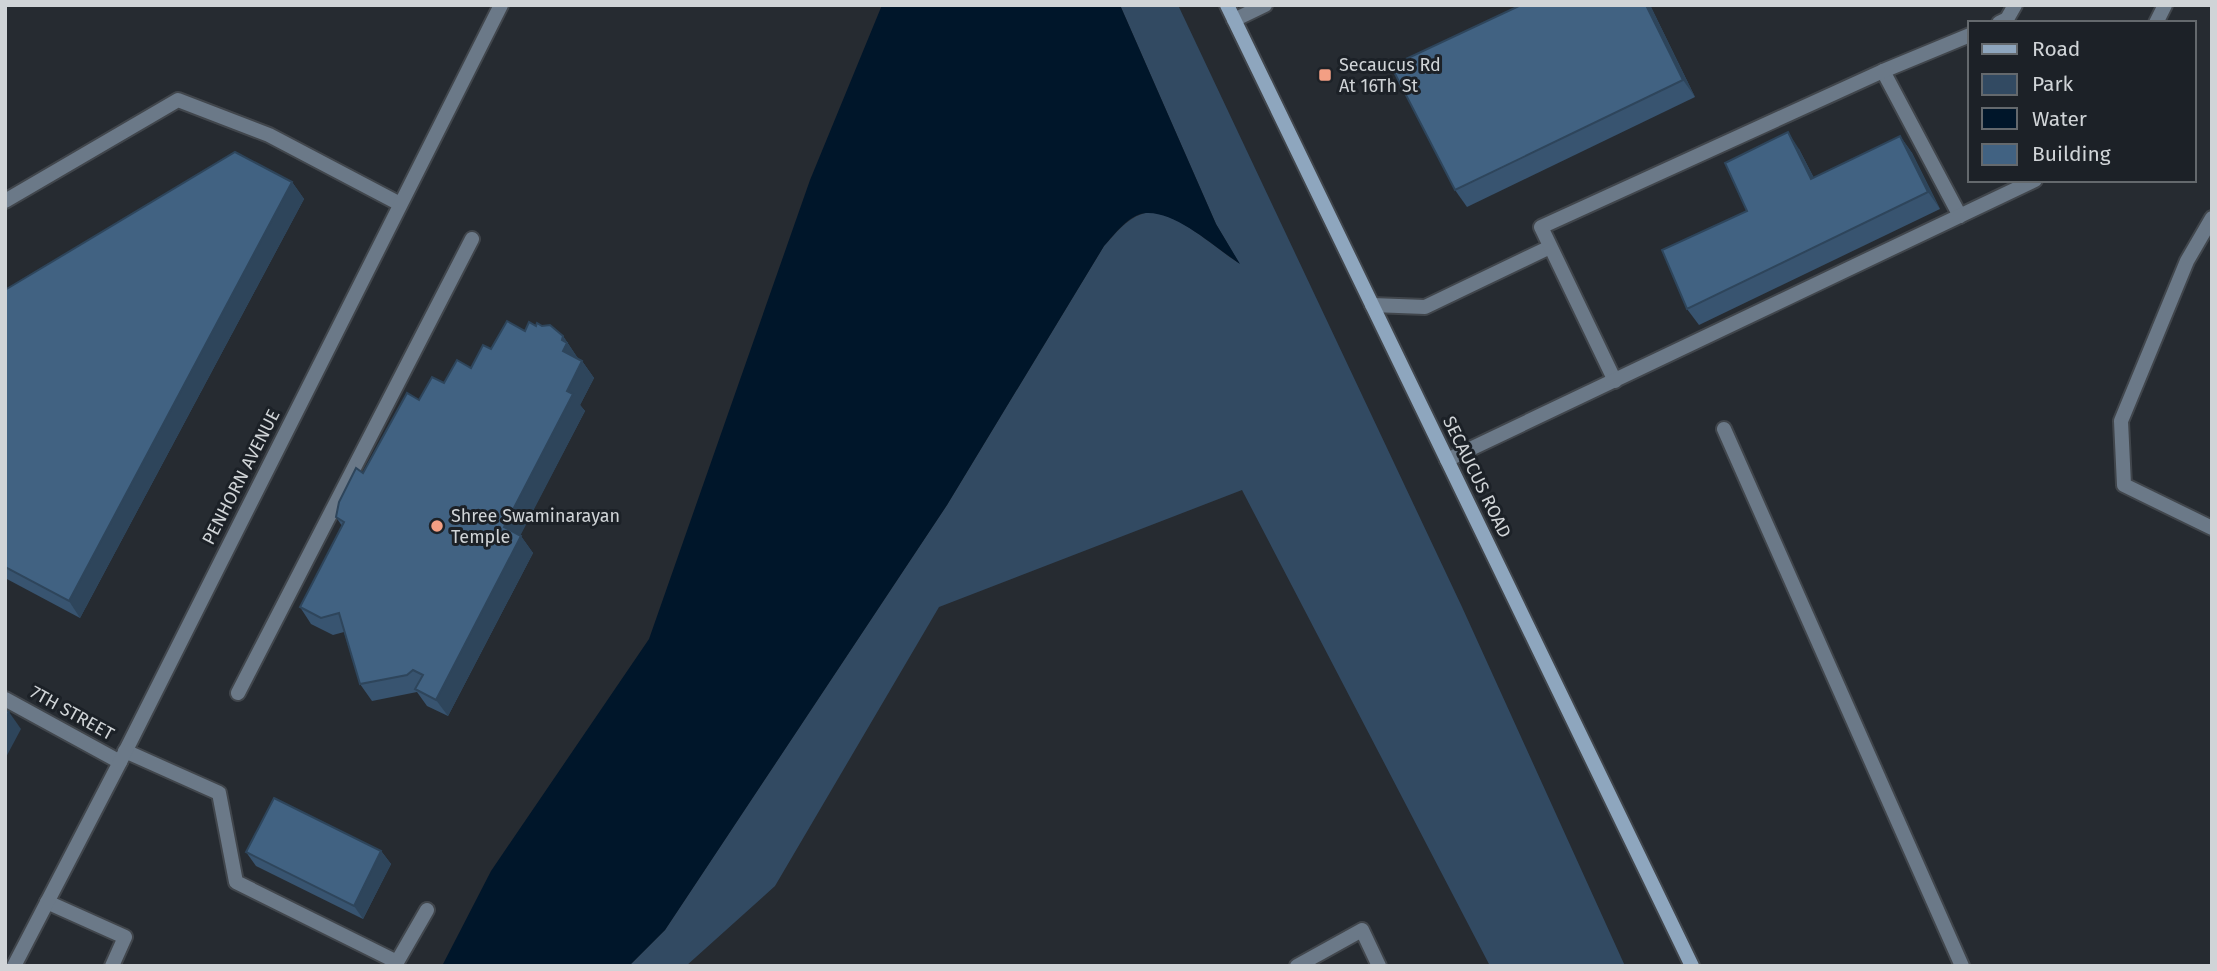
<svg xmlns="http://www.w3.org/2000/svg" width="2217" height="971" font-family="'Fira Sans',sans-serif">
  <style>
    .green { fill: #324a62 }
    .water { fill: #00162a }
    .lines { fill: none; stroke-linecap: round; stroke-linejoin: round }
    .lane-casing { stroke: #41464c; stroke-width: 18 }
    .street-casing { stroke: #41464c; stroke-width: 18 }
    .secondary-casing { stroke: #41464c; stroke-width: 18 }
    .lane { stroke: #6b7988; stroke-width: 14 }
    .street { stroke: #6b7988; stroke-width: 14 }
    .secondary { stroke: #8ea6be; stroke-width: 14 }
    .wall { fill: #385470 }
    .shaded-wall { fill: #2e455b }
    .building { fill: #416282; stroke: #2e455b; stroke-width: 2 }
    .poi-dot { fill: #f39f84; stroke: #1c2127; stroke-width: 2.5 }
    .labels { text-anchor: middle; stroke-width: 6; stroke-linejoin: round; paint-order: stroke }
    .poi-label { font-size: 18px; fill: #d0d4d7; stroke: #1c2127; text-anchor: start }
    .street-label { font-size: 18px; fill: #d0d4d7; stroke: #1c2127 }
  </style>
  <rect width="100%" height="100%" fill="#262b31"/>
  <!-- green -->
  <path class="green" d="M1120,5H1178L1462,607L1625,966H1490L1242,490L939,607L775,886L686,966H629L665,930L947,505L1104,246C1115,234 1126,219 1142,214C1170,204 1216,250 1239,263L1216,224Z"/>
  <!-- water -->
  <path class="water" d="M882,5H1120L1216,224L1240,264C1216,248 1176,211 1146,213C1129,214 1115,234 1104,246L947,505L665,930L629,966H442L491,871L649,639L810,180Z"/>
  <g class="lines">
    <!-- lane casing -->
    <g class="lane-casing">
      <g id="lane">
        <polyline points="1999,23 2007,19 2015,5"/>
        <polyline points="2156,23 2165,5"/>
        <polyline points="1883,71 1960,216"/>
        <polyline points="5,201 178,100 269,135 400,204"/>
        <polyline points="2212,218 2187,261 2121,421 2124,485 2212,528"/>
        <polyline points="1372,305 1425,307 1550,247"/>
        <polyline points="1615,381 1541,227 1883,71 1970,35"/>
        <polyline points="1724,429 1962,966"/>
        <polyline points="1447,460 2035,180"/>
        <polyline points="238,693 472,239"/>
        <polyline points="125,751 219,793 236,882 397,962 427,910"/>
        <polyline points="47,902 125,937 112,966"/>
        <polyline points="1297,966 1362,930 1379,966"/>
      </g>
    </g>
    <!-- street casing -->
    <g class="street-casing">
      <g id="street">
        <polyline points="1234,20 1265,5"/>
        <polyline points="5,699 120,762"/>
        <polyline points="14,966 120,762 501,5"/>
      </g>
    </g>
    <!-- secondary casing -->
    <g class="secondary-casing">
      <polyline id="secondary" points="1227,5 1692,966"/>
    </g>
    <!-- lane -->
    <use href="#lane" class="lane"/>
    <!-- street -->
    <use href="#street" class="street"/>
    <!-- secondary -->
    <use href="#secondary" class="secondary"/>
  </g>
  <!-- wall -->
  <g class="wall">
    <polygon points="1650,5 1695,97 1467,207 1455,190"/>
    <polygon points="1900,136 1912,153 1940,209 1699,325 1687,309 1799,149 1814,178"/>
    <polygon points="292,182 304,199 80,618 5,578 5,290"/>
    <polygon points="536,326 563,336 579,360 582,361 594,378 580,405 585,411 520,535 533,553 448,716 427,706 417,692 372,701 360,684 344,632 333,635 311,624 300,607 342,526 336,517 363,473 419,400 471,368 491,349"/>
    <polygon points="381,851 391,864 363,919 256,866 246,852"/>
  </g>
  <!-- shaded-wall -->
  <g class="shaded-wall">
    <polygon points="1646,5 1650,5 1695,97 1683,80"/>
    <polygon points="1788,132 1799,149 1823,196 1811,179"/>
    <polygon points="1900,136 1912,153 1940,209 1928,192"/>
    <polygon points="292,182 304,199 80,618 69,601"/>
    <polygon points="563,336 579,360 563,351 562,340"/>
    <polygon points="582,361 594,378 580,405 585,411 516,544 504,527 567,391"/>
    <polygon points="521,536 533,553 448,716 436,700"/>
    <polygon points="9,712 21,729 5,759 5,719"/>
    <polygon points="381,851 391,864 363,919 354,906"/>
  </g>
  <!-- building -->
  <g class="building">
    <polygon points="1521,5 1646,5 1683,80 1455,190 1391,66"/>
    <polygon points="1788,132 1811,179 1900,136 1928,192 1687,309 1662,250 1747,211 1725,163"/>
    <polygon points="235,152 292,182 69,601 5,567 5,290"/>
    <polygon points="507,321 525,331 529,322 536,326 537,323 542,326 550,325 563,336 562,340 567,343 563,351 582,361 567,391 573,394 504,527 521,536 436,700 415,689 423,675 413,670 407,675 360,684 339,613 321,618 300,607 344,522 336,517 339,502 356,468 363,473 407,393 419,400 432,377 444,383 457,360 471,368 483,345 491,349"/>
    <polygon points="5,710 9,712 5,719"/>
    <polygon points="274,798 381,851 354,906 246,852"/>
  </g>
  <!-- markers -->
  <g class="poi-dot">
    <rect x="1318" y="68" width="14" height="14" rx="3.5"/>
    <circle cx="437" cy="526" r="7"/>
  </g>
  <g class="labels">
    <!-- poi labels -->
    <g class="poi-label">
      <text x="1339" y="71">Secaucus Rd<tspan x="1339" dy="21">At 16Th St</tspan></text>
      <text x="451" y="522">Shree Swaminarayan<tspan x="451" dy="21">Temple</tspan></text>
    </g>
    <!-- street labels -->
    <g class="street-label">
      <text transform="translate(241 477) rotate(-63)" y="6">PENHORN AVENUE</text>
      <text transform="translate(1477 477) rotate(64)" y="6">SECAUCUS ROAD</text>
      <text transform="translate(72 713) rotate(29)" y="6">7TH STREET</text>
    </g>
  </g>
  <!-- border -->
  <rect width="2217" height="971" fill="none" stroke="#d0d4d7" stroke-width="14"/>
  <!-- legend -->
  <rect x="1968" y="21" width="228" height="161" fill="#1c2127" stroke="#64696d" stroke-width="2"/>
  <rect x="1982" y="44" width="35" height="10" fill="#8ea6be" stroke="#64696d" stroke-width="2"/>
  <text x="2032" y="56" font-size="21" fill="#d0d4d7">Road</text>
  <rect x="1982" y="74" width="35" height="21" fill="#324a62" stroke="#64696d" stroke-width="2"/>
  <text x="2032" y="91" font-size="21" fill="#d0d4d7">Park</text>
  <rect x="1982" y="108" width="35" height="21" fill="#00162a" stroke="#64696d" stroke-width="2"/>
  <text x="2032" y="126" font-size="21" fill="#d0d4d7">Water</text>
  <rect x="1982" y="144" width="35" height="21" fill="#416282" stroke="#64696d" stroke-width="2"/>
  <text x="2032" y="161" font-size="21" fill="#d0d4d7">Building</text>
</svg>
